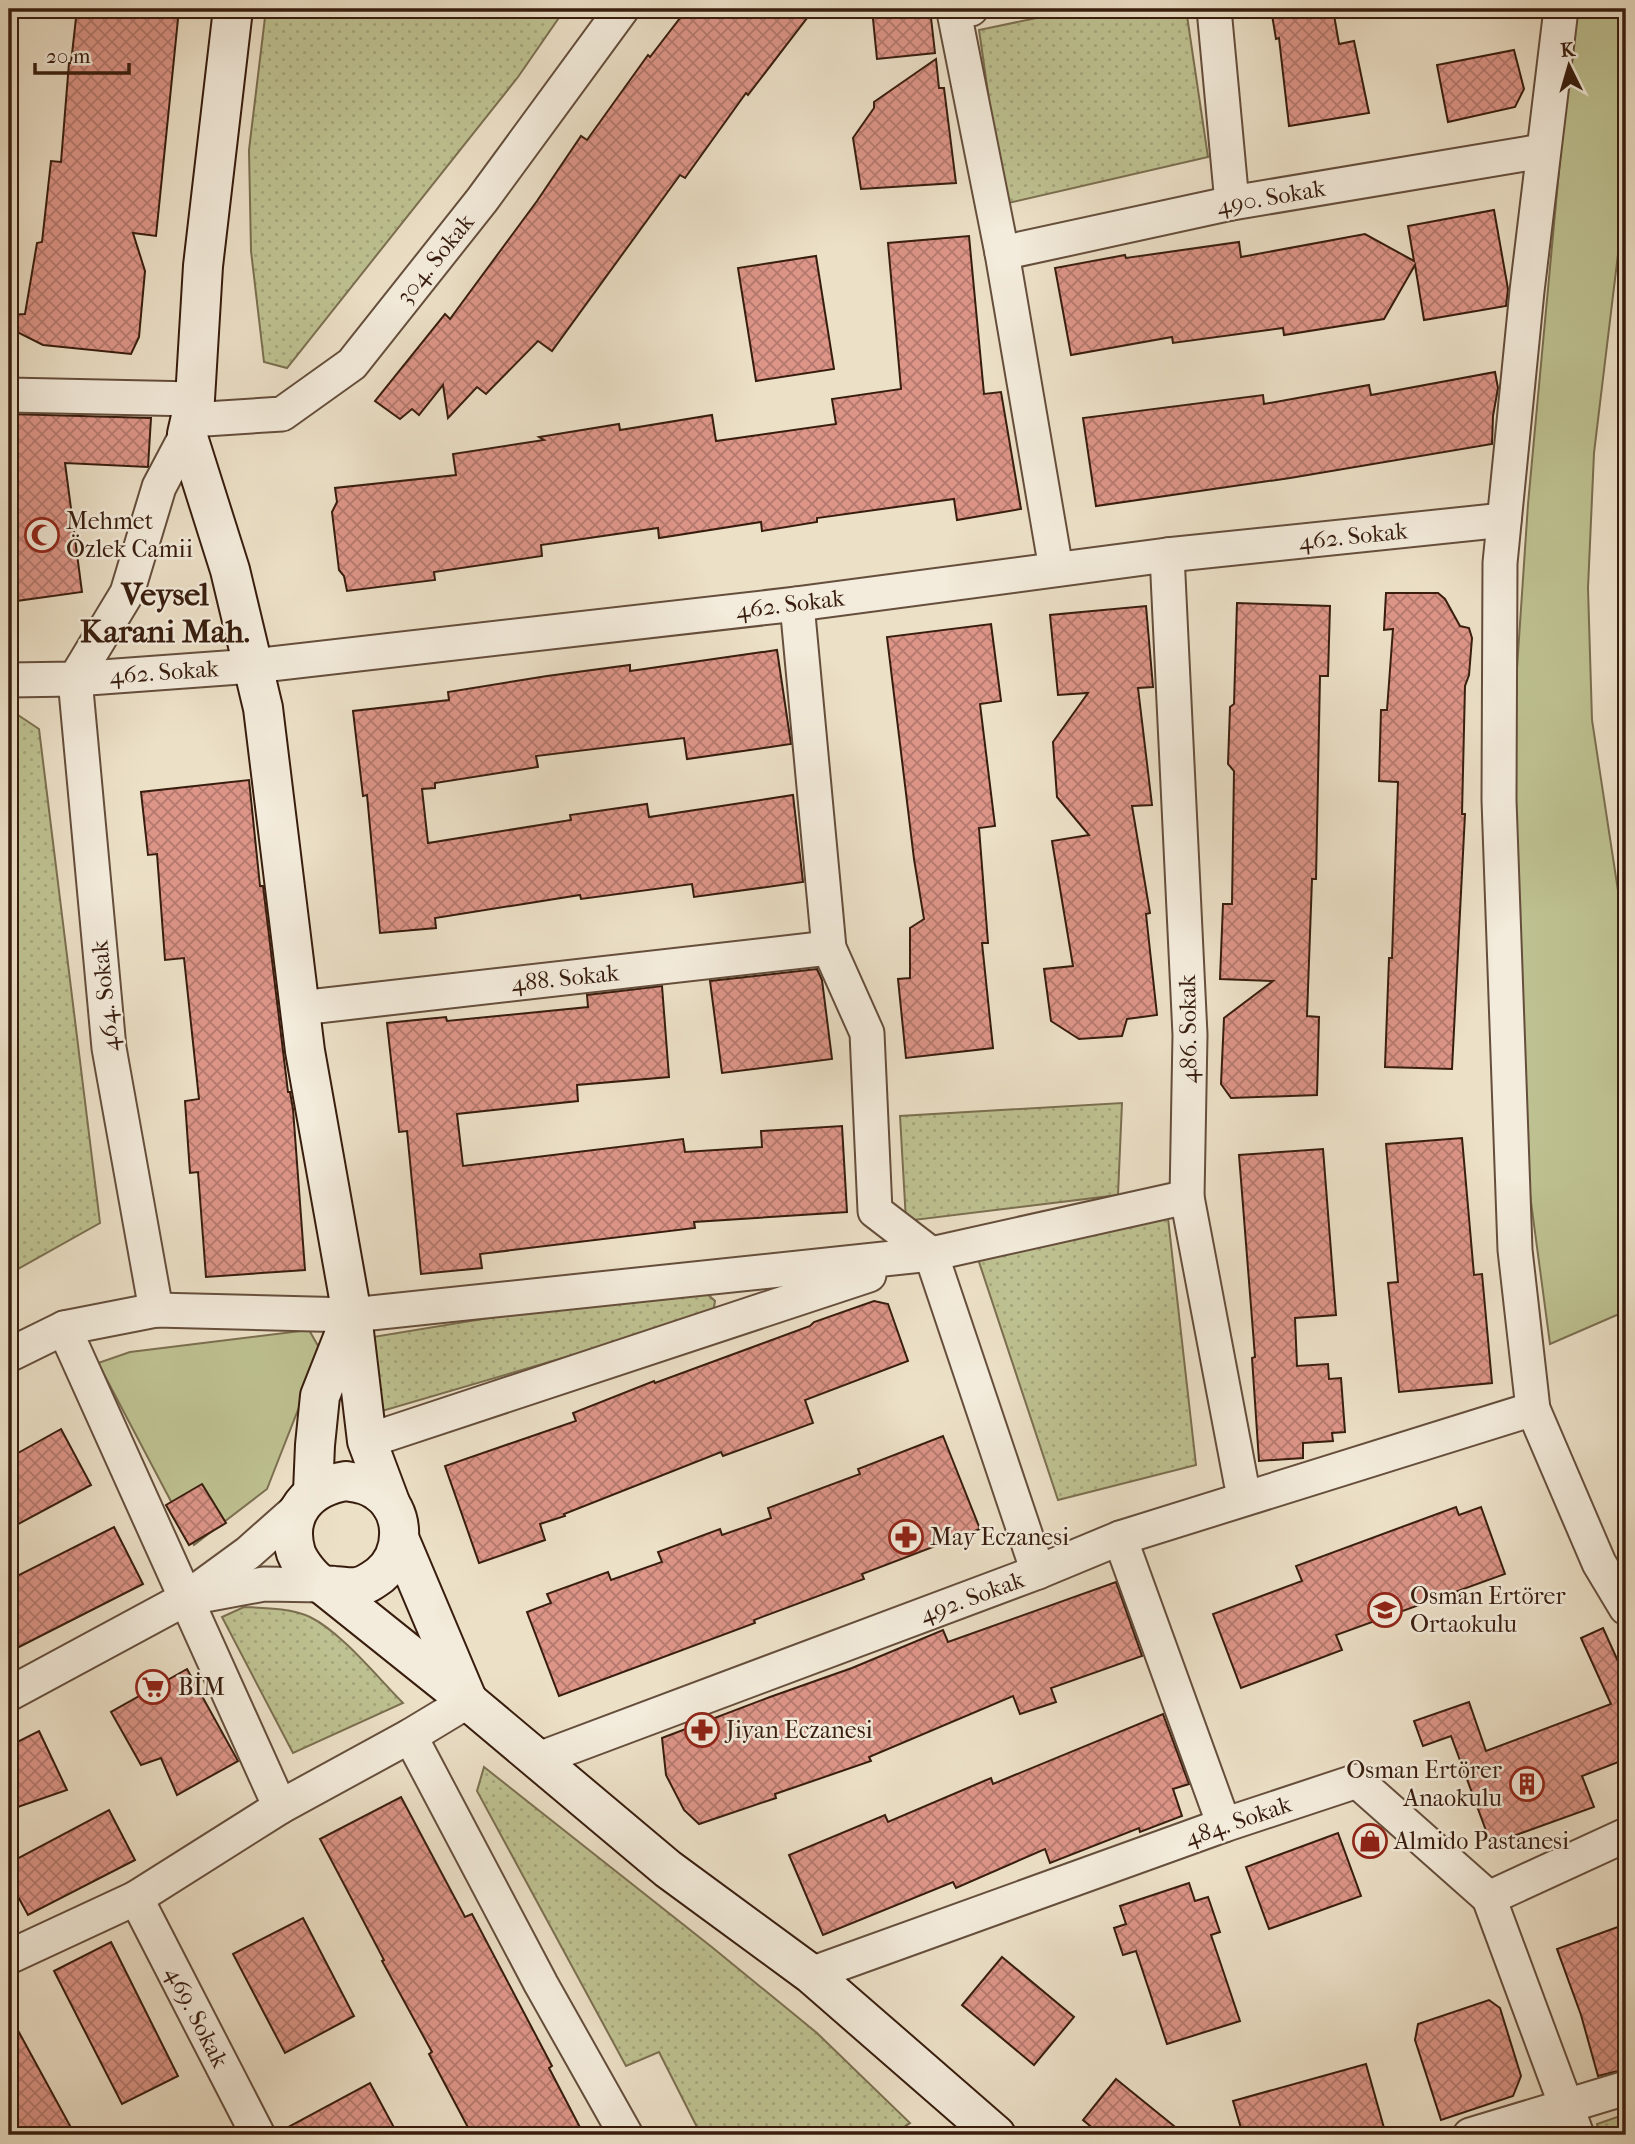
<svg xmlns="http://www.w3.org/2000/svg" width="1635" height="2144" font-family="'IM FELL French Canon',serif">
  <style>
    .grass { fill: #bec191; stroke: #7b6f50; stroke-width: 2 }
    .park { fill: url(#park-dots); stroke: #7b6f50; stroke-width: 2 }
    .building { fill: url(#building-cross-hatch); stroke: #381d0e; stroke-width: 2 }
    .lines { fill: none; stroke-linecap: round; stroke-linejoin: round }
    .street-casing { stroke: #654e3c; stroke-width: 37 }
    .secondary-casing { stroke: #381d0e; stroke-width: 42 }
    .street { stroke: #f3ebdb; stroke-width: 33 }
    .secondary { stroke: #f3ebdb; stroke-width: 38 }
    .labels { text-anchor: middle; stroke-width: 5; stroke-linejoin: round; paint-order: stroke }
    .street-label { font-size: 24px; fill: #381d0e; stroke: #f3ebdb }
    .poi-label { font-size: 24px; fill: #381d0e; stroke: #f3ebdb; text-anchor: start }
    .district-label { font-size: 32px; font-weight: bold; fill: #381d0e; stroke: #f3ebdb }
  </style>
  <defs>
    <pattern id="park-dots" width="8" height="8" patternUnits="userSpaceOnUse" patternTransform="scale(1.75)"><rect width="8" height="8" fill="#bec191"/><path d="M2 2h.1M6 6h.1" fill="none" stroke="#a4a57c" stroke-width="1.8" stroke-linecap="round"/></pattern>
    <pattern id="building-cross-hatch" width="8" height="8" patternUnits="userSpaceOnUse" patternTransform="scale(1.75)"><rect width="8" height="8" fill="#dd9588"/><path d="M0 0l8 8M0 8l8-8" fill="none" stroke="#b4796e"/></pattern>
  </defs>
  <rect width="100%" height="100%" fill="#ece0c7"/>
  <filter id="stains"><feTurbulence type="fractalNoise" baseFrequency=".00286" numOctaves="4"/><feColorMatrix values="0 0 0 0 .2 0 0 0 0 .09 0 0 0 0 .02 0 0 0 .5 -.17"/></filter>
  <radialGradient id="worn" r=".72"><stop offset=".6" stop-color="#630" stop-opacity="0"/><stop offset="1" stop-color="#630" stop-opacity=".3"/></radialGradient>
  <!-- grass -->
  <g class="grass">
    <polygon points="1574,9 1626,9 1626,188 1594,453 1588,588 1592,720 1626,943 1626,1311 1550,1344 1530,1195 1514,922 1516,683 1528,504"/>
    <polygon points="309,1330 321,1351 267,1489 194,1545 98,1363 130,1352"/>
  </g>
  <!-- park -->
  <g class="park">
    <polygon points="266,9 565,9 518,77 287,368 264,362 251,251 249,150"/>
    <polygon points="1080,9 1186,9 1208,157 1004,204 979,30"/>
    <polygon points="9,709 39,729 100,1223 9,1274"/>
    <polygon points="1122,1103 1118,1195 906,1221 900,1116"/>
    <polygon points="1168,1218 1196,1465 1058,1500 978,1259"/>
    <polygon points="696,1284 715,1301 713,1314 382,1411 373,1337"/>
    <path d="M244,1607C265,1608 291,1608 310,1617C341,1632 378,1678 403,1703L293,1753L222,1617Z"/>
    <polygon points="484,1767 713,1948 817,2033 910,2123 892,2135 701,2135 659,2052 626,2066 477,1791"/>
    <polygon points="1626,2114 1626,2135 1601,2135 1597,2124"/>
  </g>
  <!-- building -->
  <g class="building">
    <polygon points="77,9 179,9 156,236 133,233 145,271 139,337 131,354 43,345 9,328 9,315 25,314 37,243 42,242 51,161 61,162 69,63 71,63"/>
    <polygon points="687,9 814,9 748,95 746,93 685,178 680,175 552,351 538,341 486,394 477,387 448,418 443,385 419,415 412,409 400,419 375,401 445,314 450,319 537,201 581,136 587,140 648,55 650,57"/>
    <polygon points="872,9 930,9 935,53 877,59"/>
    <polygon points="1271,9 1333,9 1339,44 1354,41 1369,113 1289,126 1279,38 1276,39"/>
    <polygon points="1514,50 1524,89 1515,107 1448,122 1437,65"/>
    <polygon points="936,59 939,88 944,88 956,183 861,189 853,138 874,108 874,102"/>
    <polygon points="1494,210 1508,289 1506,306 1424,320 1415,265 1384,319 1284,335 1283,328 1173,343 1172,337 1071,355 1055,268 1125,255 1126,258 1239,242 1241,257 1365,234 1414,261 1408,226"/>
    <polygon points="969,236 984,394 1001,392 1021,509 957,520 954,499 817,518 817,522 762,531 761,522 659,538 658,528 541,545 542,556 434,572 435,580 347,591 344,576 339,570 332,512 337,502 335,488 456,475 453,454 544,440 539,437 619,424 620,430 712,415 716,441 836,424 832,399 901,389 888,243"/>
    <polygon points="816,256 834,369 756,381 738,268"/>
    <polygon points="1495,372 1498,388 1493,416 1492,444 1290,478 1096,506 1083,418 1263,395 1264,404 1369,385 1371,395"/>
    <polygon points="9,414 151,418 148,467 65,463 82,592 9,602"/>
    <polygon points="1386,593 1438,593 1445,599 1460,626 1469,628 1472,638 1469,675 1465,686 1462,814 1465,814 1452,1069 1385,1067 1389,958 1392,958 1398,782 1379,781 1381,710 1387,710 1393,629 1384,630"/>
    <polygon points="1237,603 1330,606 1328,676 1320,676 1316,879 1312,879 1307,1016 1319,1017 1317,1095 1231,1098 1221,1084 1224,1018 1273,981 1220,979 1223,904 1232,904 1234,771 1228,764 1230,707 1234,704"/>
    <polygon points="1146,606 1153,687 1138,688 1152,805 1132,806 1150,913 1146,914 1157,1015 1127,1019 1122,1036 1079,1039 1051,1021 1044,969 1073,966 1052,841 1089,835 1057,797 1053,742 1088,693 1058,695 1050,615"/>
    <polygon points="991,624 1001,701 980,704 995,826 979,828 988,943 982,943 993,1048 906,1058 898,979 910,978 910,928 924,919 914,859 887,637"/>
    <polygon points="777,650 791,744 687,759 684,738 536,756 538,767 435,783 435,788 422,789 428,843 571,820 570,815 647,804 649,817 793,795 803,882 694,897 692,884 581,899 580,895 435,918 436,928 380,933 367,795 363,796 353,711 449,700 448,692 547,676 630,665 630,671"/>
    <polygon points="249,780 260,886 263,886 288,1092 290,1092 293,1109 305,1270 206,1277 198,1172 190,1173 185,1101 199,1099 184,958 165,960 157,854 148,855 141,792"/>
    <polygon points="817,969 822,980 832,1059 722,1073 710,981"/>
    <polygon points="662,986 669,1077 577,1085 578,1101 457,1114 463,1166 683,1139 685,1152 762,1147 761,1131 842,1126 847,1212 694,1222 695,1228 480,1254 482,1268 421,1274 407,1131 399,1132 387,1023 446,1017 447,1021 588,1007 587,995"/>
    <polygon points="1462,1138 1474,1275 1482,1274 1492,1383 1399,1392 1388,1283 1398,1282 1386,1144"/>
    <polygon points="1323,1149 1336,1315 1295,1318 1297,1366 1328,1364 1329,1379 1341,1378 1345,1432 1332,1433 1333,1441 1303,1443 1303,1458 1259,1461 1252,1358 1255,1357 1239,1155"/>
    <polygon points="874,1301 888,1304 908,1361 805,1400 813,1423 723,1456 721,1452 564,1514 565,1516 540,1524 545,1540 479,1563 445,1466 576,1421 573,1413 654,1381 655,1383 810,1326 814,1322"/>
    <polygon points="61,1429 91,1485 9,1529 9,1458"/>
    <polygon points="943,1436 980,1529 862,1574 864,1579 754,1620 755,1623 559,1696 527,1612 551,1603 547,1594 608,1572 611,1580 662,1562 658,1552 720,1529 722,1535 771,1518 768,1508 860,1474 858,1469"/>
    <polygon points="202,1484 226,1523 189,1545 166,1505"/>
    <polygon points="1456,1507 1459,1515 1481,1507 1505,1574 1336,1635 1342,1650 1241,1688 1213,1614 1302,1581 1296,1566"/>
    <polygon points="114,1527 143,1584 9,1652 9,1580"/>
    <polygon points="1116,1582 1142,1656 1051,1688 1056,1702 1020,1714 1013,1696 869,1757 871,1761 775,1794 776,1798 699,1824 684,1810 666,1775 662,1738 770,1697 852,1668 943,1630 948,1642"/>
    <polygon points="1603,1628 1626,1679 1626,1759 1582,1776 1594,1807 1491,1844 1451,1736 1423,1746 1414,1721 1469,1702 1486,1751 1611,1704 1581,1638"/>
    <polygon points="187,1669 238,1761 177,1795 161,1758 141,1765 111,1712"/>
    <polygon points="1163,1714 1189,1784 1173,1789 1182,1816 1140,1832 1139,1828 1050,1863 1045,1849 956,1888 953,1882 823,1935 789,1855 885,1815 888,1822 991,1778 993,1784"/>
    <polygon points="39,1731 67,1790 9,1810 9,1746"/>
    <polygon points="401,1797 465,1917 472,1914 552,2066 549,2068 584,2135 472,2135 429,2054 432,2052 382,1961 384,1960 320,1839"/>
    <polygon points="109,1810 135,1860 28,1915 9,1880 9,1863"/>
    <polygon points="1338,1833 1361,1896 1269,1929 1246,1867"/>
    <polygon points="1189,1883 1195,1901 1208,1897 1220,1932 1211,1935 1240,2021 1167,2044 1136,1951 1123,1955 1114,1928 1126,1924 1120,1906"/>
    <polygon points="303,1918 354,2016 285,2053 233,1954"/>
    <polygon points="1626,1924 1626,2069 1598,2076 1581,2015 1557,1949"/>
    <polygon points="111,1942 178,2076 122,2104 54,1971"/>
    <polygon points="1002,1957 1074,2017 1034,2065 962,2005"/>
    <polygon points="1489,2000 1500,2008 1521,2076 1513,2096 1441,2120 1415,2040 1418,2024"/>
    <polygon points="9,2014 75,2135 9,2135"/>
    <polygon points="1366,2064 1386,2135 1243,2135 1233,2101"/>
    <polygon points="1116,2079 1185,2135 1101,2135 1083,2120"/>
    <polygon points="370,2083 398,2135 277,2135 277,2133"/>
  </g>
  <g class="lines">
    <!-- street casing -->
    <g class="street-casing">
      <g id="street">
        <polyline points="971,9 954,12 1002,253 1056,569"/>
        <polyline points="1214,9 1232,203"/>
        <polyline points="1561,9 1527,291 1500,563 1499,800 1515,1250 1533,1409 1599,1563 1626,1608"/>
        <polyline points="1002,253 1232,203 1542,151"/>
        <polyline points="9,395 195,399"/>
        <polyline points="190,420 282,414 352,364 482,200 622,9"/>
        <polyline points="1167,555 1190,1035 1187,1197 1241,1482 1247,1497"/>
        <polyline points="797,604 829,948 867,1033 875,1211 931,1254 1038,1572"/>
        <polyline points="9,680 75,679 253,666 797,604 1167,555 1504,520"/>
        <polyline points="300,1008 829,948"/>
        <polyline points="156,1310 109,1048 75,679 127,593 159,487 187,434"/>
        <polyline points="9,1355 64,1328 156,1310 352,1315 931,1254 1187,1197"/>
        <polyline points="367,1441 869,1275"/>
        <polyline points="1120,1538 1224,1825"/>
        <polyline points="194,1597 264,1584 323,1585"/>
        <polyline points="9,1694 185,1599 248,1553 301,1506"/>
        <polyline points="410,1736 541,1984 626,2135"/>
        <polyline points="536,1760 1038,1572 1120,1538 1533,1409"/>
        <polyline points="280,1807 410,1736 468,1701"/>
        <polyline points="136,1898 258,2135"/>
        <polyline points="1489,1898 1577,2135"/>
        <polyline points="9,1957 136,1898 280,1807 64,1328"/>
        <polyline points="811,1974 1224,1825 1357,1781 1489,1898 1626,1835"/>
        <polyline points="1470,2135 1626,2088"/>
      </g>
    </g>
    <!-- secondary casing -->
    <g class="secondary-casing">
      <g id="secondary">
        <polyline points="233,9 203,266 195,399 187,434 230,570 263,708 305,1051 352,1315 367,1441 391,1505"/>
        <path d="M346,1481C358,1483 367,1484 377,1491C406,1510 406,1553 380,1575C373,1580 365,1586 356,1587C349,1588 341,1586 334,1586C331,1585 327,1586 324,1585C313,1581 300,1563 296,1553C284,1513 309,1487 346,1481Z"/>
        <polyline points="313,1492 315,1445 320,1396 350,1320"/>
        <polyline points="399,1538 467,1699"/>
        <polyline points="323,1585 468,1701 668,1869 811,1974 996,2135"/>
      </g>
    </g>
    <!-- street -->
    <use href="#street" class="street"/>
    <!-- secondary -->
    <use href="#secondary" class="secondary"/>
  </g>
  <!-- icons -->
  <defs>
    <g id="mosque-ring" transform="scale(1.75)"><circle r="9.5" fill="#f3ebdb" stroke="#8f2418" stroke-width="1.5"/><path d="M3.5-4.9A6 6 0 1 0 3.5 4.9A5 5 0 1 1 3.5-4.9Z" fill="#8f2418"/></g>
    <g id="pharmacy-ring" transform="scale(1.75)"><circle r="9.5" fill="#f3ebdb" stroke="#8f2418" stroke-width="1.5"/><path d="M-2-6h4v4h4v4h-4v4h-4v-4h-4v-4h4Z" fill="#8f2418"/></g>
    <g id="school-ring" transform="scale(1.75)"><circle r="9.5" fill="#f3ebdb" stroke="#8f2418" stroke-width="1.5"/><path d="M0-5L7-2L0 1L-7-2ZM-4 1L0 2.5L4 1V4Q0 6-4 4Z" fill="#8f2418"/></g>
    <g id="supermarket-ring" transform="scale(1.75)"><circle r="9.5" fill="#f3ebdb" stroke="#8f2418" stroke-width="1.5"/><path d="M-6-5.5h2.5l.6 2H6L4.5 2H-2.5L-4.4-4H-6ZM-1.5 3.2a1.3 1.3 0 1 0 .1 0ZM3 3.2a1.3 1.3 0 1 0 .1 0Z" fill="#8f2418"/></g>
    <g id="building-ring" transform="scale(1.75)"><circle r="9.5" fill="#f3ebdb" stroke="#8f2418" stroke-width="1.5"/><path d="M-4-6H4V6H1V3H-1V6H-4ZM-2.5-4.3h1.7v1.8h-1.7ZM.8-4.3h1.7v1.8H.8ZM-2.5-1h1.7V.8h-1.7ZM.8-1h1.7V.8H.8Z" fill="#8f2418"/></g>
    <g id="shop-ring" transform="scale(1.75)"><circle r="9.5" fill="#f3ebdb" stroke="#8f2418" stroke-width="1.5"/><path d="M-5-2.5h2.3a2.7 3.5 0 0 1 5.4 0H5L5.5 6h-11ZM-1.5-2.5h3a1.5 2.3 0 0 0-3 0Z" fill="#8f2418"/></g>
  </defs>
  <g fill-rule="evenodd">
    <use href="#mosque-ring" x="42" y="535"/>
    <use href="#pharmacy-ring" x="906" y="1537"/>
    <use href="#school-ring" x="1385" y="1610"/>
    <use href="#supermarket-ring" x="153" y="1687"/>
    <use href="#pharmacy-ring" x="702" y="1730"/>
    <use href="#building-ring" x="1527" y="1784"/>
    <use href="#shop-ring" x="1370" y="1841"/>
  </g>
  <g class="labels">
    <!-- street labels -->
    <g class="street-label">
      <text transform="translate(1271 197) rotate(-10)" y="8">490. Sokak</text>
      <text transform="translate(435 259) rotate(-51)" y="8">304. Sokak</text>
      <text transform="translate(1353 536) rotate(-6)" y="8">462. Sokak</text>
      <text transform="translate(790 604) rotate(-7)" y="8">462. Sokak</text>
      <text transform="translate(164 672) rotate(-4)" y="8">462. Sokak</text>
      <text transform="translate(565 978) rotate(-6)" y="8">488. Sokak</text>
      <text transform="translate(105 996) rotate(-96)" y="8">464. Sokak</text>
      <text transform="translate(1188 1029) rotate(-91)" y="8">486. Sokak</text>
      <text transform="translate(972 1597) rotate(-20)" y="8">492. Sokak</text>
      <text transform="translate(1238 1821) rotate(-19)" y="8">484. Sokak</text>
      <text transform="translate(197 2017) rotate(63)" y="8">469. Sokak</text>
    </g>
    <!-- poi labels -->
    <g class="poi-label">
      <text x="66" y="529">Mehmet<tspan x="66" dy="28">Özlek Camii</tspan></text>
      <text x="930" y="1545">May Eczanesi</text>
      <text x="1410" y="1604">Osman Ertörer<tspan x="1410" dy="28">Ortaokulu</tspan></text>
      <text x="178" y="1695">BİM</text>
      <text x="726" y="1738">Jiyan Eczanesi</text>
      <text x="1502" y="1778" text-anchor="end">Osman Ertörer<tspan x="1502" dy="28">Anaokulu</tspan></text>
      <text x="1394" y="1849">Almido Pastanesi</text>
    </g>
    <!-- district labels -->
    <g class="district-label">
      <text x="165" y="605">Veysel<tspan x="165" dy="37">Karani Mah.</tspan></text>
    </g>
  </g>
  <!-- margin -->
  <rect width="1635" height="2144" fill="none" stroke="#ece0c7" stroke-width="35"/>
  <rect x="10" y="10" width="1614" height="2123" fill="none" stroke="#381d0e" stroke-width="3.5"/>
  <rect x="18" y="18" width="1600" height="2109" fill="none" stroke="#381d0e" stroke-width="2"/>
  <!-- north arrow -->
  <g transform="translate(1569 66) rotate(355)" stroke="#f3ebdb" stroke-width="5" paint-order="stroke">
  <path d="M0-5L12 26L0 18L-12 26Z" fill="#381d0e"/>
  <text y="-10" font-size="19" font-weight="bold" text-anchor="middle" fill="#381d0e">K</text>
  </g>
  <!-- scale -->
  <path d="M35 63v10h94v-10" fill="none" stroke="#381d0e" stroke-width="3.5"/>
  <text x="46" y="63" font-size="21" fill="#381d0e" stroke="#f3ebdb" stroke-width="5" paint-order="stroke">20 m</text>
  <rect width="100%" height="100%" filter="url(#stains)"/>
  <rect width="100%" height="100%" fill="url(#worn)"/>
</svg>
